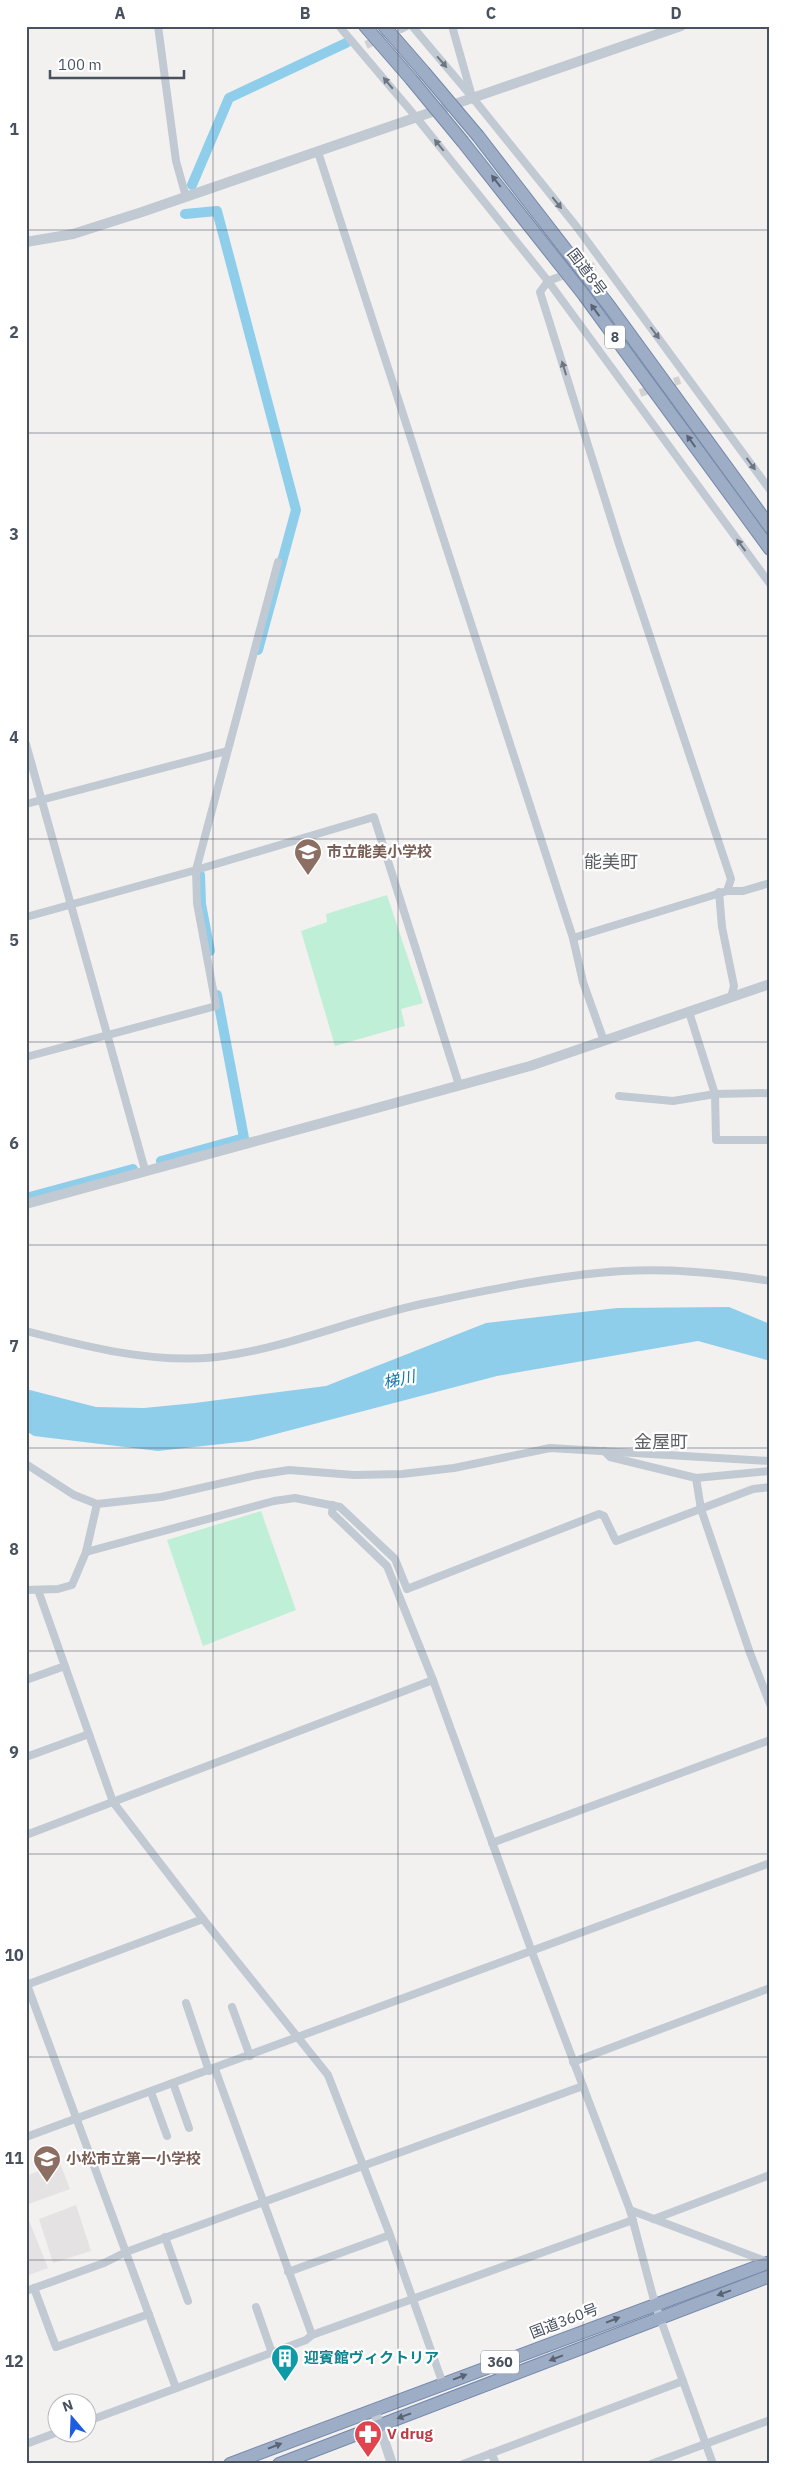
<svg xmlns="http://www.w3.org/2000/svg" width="796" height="2490" font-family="'IBM Plex Sans','Noto Sans JP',sans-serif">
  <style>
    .education { fill: #e4e2e2 }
    .green { fill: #c0efd7 }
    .water { fill: #8eceeb }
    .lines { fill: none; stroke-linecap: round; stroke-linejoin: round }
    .canal { stroke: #8eceeb; stroke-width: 10 }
    .minor-tunnel { stroke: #d1d1d3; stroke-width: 8; stroke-dasharray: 8 4; stroke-linecap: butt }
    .trunk-casing { stroke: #7488aa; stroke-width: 14 }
    .minor { stroke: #c1c9d2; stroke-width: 8 }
    .tertiary { stroke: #c1c9d2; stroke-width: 10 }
    .trunk { stroke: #9dadc6; stroke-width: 12 }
    .trunk-bridge-casing { stroke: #7488aa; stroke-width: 14; stroke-linecap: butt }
    .trunk-bridge { stroke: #9dadc6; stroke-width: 12 }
    .oneway { fill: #6c7581 }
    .oneway2 { fill: #596373 }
    .grid { fill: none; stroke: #48515e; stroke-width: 1; stroke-opacity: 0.55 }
    .labels { text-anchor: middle; stroke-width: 4.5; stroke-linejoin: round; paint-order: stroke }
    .shield { fill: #fff; stroke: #7f858e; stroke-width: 1 }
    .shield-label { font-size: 14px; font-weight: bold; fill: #48515e }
    .street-label { font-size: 15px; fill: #48515e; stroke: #fff }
    .education-label { font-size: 15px; font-weight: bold; fill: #785e54; stroke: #fff; text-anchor: start }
    .culture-label { font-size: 15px; font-weight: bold; fill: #0d838f; stroke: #fff; text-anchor: start }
    .health-label { font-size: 15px; font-weight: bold; fill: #be3a42; stroke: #fff; text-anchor: start }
    .water-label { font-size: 16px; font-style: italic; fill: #0e7aab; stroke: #fff }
    .quarter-label { font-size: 18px; fill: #5d6065; stroke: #fff }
    .neatline { fill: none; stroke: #48515e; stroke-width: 2 }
    .grid-label { font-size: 16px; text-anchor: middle; font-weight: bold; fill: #48515e }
  </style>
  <rect width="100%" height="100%" fill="#f3f1f0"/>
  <!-- education -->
  <g class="education">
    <polygon points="60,2163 70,2189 26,2205 26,2176"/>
    <polygon points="76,2205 91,2251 53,2263 39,2219"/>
    <polygon points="28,2218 48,2268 26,2276 26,2219"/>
  </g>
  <!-- green -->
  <g class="green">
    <polygon points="387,895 423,1003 401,1009 405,1026 335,1046 301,931 327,922 326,914"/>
    <polygon points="261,1511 296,1610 203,1646 167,1540"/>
  </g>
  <!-- water -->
  <polygon class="water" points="729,1307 770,1324 770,1361 698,1341 497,1376 249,1441 158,1451 34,1436 26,1431 26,1389 96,1407 144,1408 195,1403 326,1386 486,1323 617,1308"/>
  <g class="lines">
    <!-- canal -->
    <g class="canal">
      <polyline points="192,185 229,98 346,43"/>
      <polyline points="185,214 217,211 296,510 258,650"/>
      <polyline points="200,875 201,904 210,951"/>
      <polyline points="161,1161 244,1138 217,995"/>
      <polyline points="26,1198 133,1169"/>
    </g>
    <!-- minor-tunnel -->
    <g class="minor-tunnel">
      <polyline points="366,45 394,32"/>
      <polyline points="556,278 595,266"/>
      <polyline points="640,393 680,380"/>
    </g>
    <!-- trunk casing -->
    <g class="trunk-casing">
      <g id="trunk">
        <polyline points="365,26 411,79"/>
        <polyline points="384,26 424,72"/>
        <polyline points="478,136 610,307 770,527"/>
        <polyline points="463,142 584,295 770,549"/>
        <polyline points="230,2464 770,2262"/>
        <polyline points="279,2464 770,2276"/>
      </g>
    </g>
    <!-- minor -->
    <g class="minor">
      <polyline points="158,26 176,161 186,197"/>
      <polyline points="339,26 416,117 548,281 540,292 619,544 731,879 727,891 573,938"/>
      <polyline points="412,26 472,97 576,226 770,490"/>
      <polyline points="452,26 471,93"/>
      <polyline points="401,29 407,26"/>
      <polyline points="318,152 573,938 583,982 604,1041"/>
      <polyline points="556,278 548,281 770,584"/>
      <polyline points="26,744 145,1170"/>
      <polyline points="26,804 227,751"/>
      <polyline points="727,891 743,891 770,883"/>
      <polyline points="719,892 722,927 734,986 731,997"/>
      <polyline points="26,917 196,870 374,817 459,1085"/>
      <polyline points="689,1012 715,1094 716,1140 770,1140"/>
      <polyline points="26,1057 216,1006 197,903 196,870 278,562"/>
      <polyline points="619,1096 673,1101 715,1094 770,1093"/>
      <path d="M26,1331C87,1347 154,1364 217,1357C290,1348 359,1316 431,1302C493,1289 558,1275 622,1271C671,1268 722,1273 770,1281"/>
      <polyline points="604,1451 610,1457 696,1478 701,1509 750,1653 770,1704"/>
      <polyline points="26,1464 74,1495 97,1504 161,1497 257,1475 289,1470 354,1475 402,1474 454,1468 550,1448 770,1461"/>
      <polyline points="696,1478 770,1471"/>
      <polyline points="333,1505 332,1513 387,1566 433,1680 532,1952 630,2210 655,2304 713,2464"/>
      <polyline points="86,1552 274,1501 295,1498 340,1507 395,1559 407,1589 599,1514 604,1516 616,1541 753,1489 770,1487"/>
      <polyline points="26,1590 58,1589 72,1585 86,1552 97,1504"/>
      <polyline points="38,1590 113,1802 203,1919 328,2075 390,2235 443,2384"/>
      <polyline points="26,1680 65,1666"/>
      <polyline points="26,1757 89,1734"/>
      <polyline points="26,1835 433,1680"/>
      <polyline points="492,1843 770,1740"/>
      <polyline points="26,1982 176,2388"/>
      <polyline points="26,1985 203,1919"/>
      <polyline points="186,2003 209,2071"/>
      <polyline points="232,2007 250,2056"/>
      <polyline points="573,2062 770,1988"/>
      <polyline points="215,2069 312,2335"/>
      <polyline points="173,2083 189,2128"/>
      <polyline points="151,2092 167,2136"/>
      <polyline points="26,2137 770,1863"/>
      <polyline points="630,2210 768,2262"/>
      <polyline points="654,2219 770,2175"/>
      <polyline points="165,2237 188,2301"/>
      <polyline points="288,2272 390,2235"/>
      <polyline points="34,2288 56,2347 149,2314"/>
      <polyline points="26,2291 104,2263 126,2252 583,2086"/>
      <polyline points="256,2307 272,2353"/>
      <polyline points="88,2421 306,2340 312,2335 633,2220"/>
      <polyline points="26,2444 58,2432"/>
      <polyline points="491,2453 496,2464"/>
      <polyline points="463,2464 683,2381"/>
      <polyline points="651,2464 770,2420"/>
    </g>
    <!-- tertiary -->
    <g class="tertiary">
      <polyline points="26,242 73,234 142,212 681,26"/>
      <polyline points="26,1204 530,1066 770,984"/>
      <polyline points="374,2409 392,2464"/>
    </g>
    <!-- trunk -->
    <use href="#trunk" class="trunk"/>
    <!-- trunk-bridge casing -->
    <g class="trunk-bridge-casing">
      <g id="trunk-bridge">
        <polyline points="424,72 478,136"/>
        <polyline points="411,79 463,142"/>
      </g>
    </g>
    <!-- trunk-bridge -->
    <use href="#trunk-bridge" class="trunk-bridge"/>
  </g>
  <!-- one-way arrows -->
  <defs><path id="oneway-solid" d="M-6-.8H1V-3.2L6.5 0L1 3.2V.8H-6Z" transform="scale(1.25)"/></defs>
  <g class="oneway">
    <use href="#oneway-solid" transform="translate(442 62) rotate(49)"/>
    <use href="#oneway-solid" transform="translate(388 83) rotate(-130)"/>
    <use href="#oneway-solid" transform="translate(439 145) rotate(-129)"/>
    <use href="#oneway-solid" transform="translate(557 203) rotate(51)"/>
    <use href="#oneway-solid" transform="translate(655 333) rotate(53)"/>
    <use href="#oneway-solid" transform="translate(564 368) rotate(-107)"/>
    <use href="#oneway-solid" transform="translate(751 464) rotate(54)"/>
    <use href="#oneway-solid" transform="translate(741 545) rotate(-126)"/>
  </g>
  <g class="oneway2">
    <use href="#oneway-solid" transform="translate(496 181) rotate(-128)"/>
    <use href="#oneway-solid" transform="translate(595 310) rotate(-126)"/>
    <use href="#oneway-solid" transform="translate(691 441) rotate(-126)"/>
    <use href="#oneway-solid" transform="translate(724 2293) rotate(160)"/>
    <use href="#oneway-solid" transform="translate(613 2320) rotate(-21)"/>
    <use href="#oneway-solid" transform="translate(556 2358) rotate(159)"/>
    <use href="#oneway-solid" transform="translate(460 2377) rotate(-21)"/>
    <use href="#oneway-solid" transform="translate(404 2416) rotate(160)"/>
    <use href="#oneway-solid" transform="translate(275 2446) rotate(-21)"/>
  </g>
  <!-- grid -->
  <path class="grid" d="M213,26V2464M398,26V2464M583,26V2464M26,230H770M26,433H770M26,636H770M26,839H770M26,1042H770M26,1245H770M26,1448H770M26,1651H770M26,1854H770M26,2057H770M26,2260H770"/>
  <!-- icons -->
  <defs>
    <g id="school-pin" transform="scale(1.4375)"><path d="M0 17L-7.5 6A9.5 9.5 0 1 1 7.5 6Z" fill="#8d6e63" stroke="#fff"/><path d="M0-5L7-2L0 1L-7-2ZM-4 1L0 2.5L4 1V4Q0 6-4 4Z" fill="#fff"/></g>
    <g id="building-pin" transform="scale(1.4375)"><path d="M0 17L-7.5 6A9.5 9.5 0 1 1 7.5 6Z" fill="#0f9aa8" stroke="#fff"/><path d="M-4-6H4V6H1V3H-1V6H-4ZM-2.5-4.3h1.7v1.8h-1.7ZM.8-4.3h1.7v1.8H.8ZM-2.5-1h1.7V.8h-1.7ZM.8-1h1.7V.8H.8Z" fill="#fff"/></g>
    <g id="pharmacy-pin" transform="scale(1.4375)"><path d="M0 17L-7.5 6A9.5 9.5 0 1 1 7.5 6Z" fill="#e0444e" stroke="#fff"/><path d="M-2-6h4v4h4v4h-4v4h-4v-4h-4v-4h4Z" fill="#fff"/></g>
  </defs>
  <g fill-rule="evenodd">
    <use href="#school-pin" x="308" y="852"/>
    <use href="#school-pin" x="47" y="2159"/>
    <use href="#building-pin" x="285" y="2358"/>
    <use href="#pharmacy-pin" x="368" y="2434"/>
  </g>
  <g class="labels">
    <!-- shield labels -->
    <g class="shield">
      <rect x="605" y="325.5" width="20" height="23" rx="4"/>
      <rect x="481" y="2350.5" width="38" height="23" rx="4"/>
    </g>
    <g class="shield-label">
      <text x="615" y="342">8</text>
      <text x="500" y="2367">360</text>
    </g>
    <!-- street labels -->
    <g class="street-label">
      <text transform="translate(587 272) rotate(53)" y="5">国道8号</text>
      <text transform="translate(564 2321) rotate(-21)" y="5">国道360号</text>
    </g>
    <!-- education labels -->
    <g class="education-label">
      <text x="327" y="857">市立能美小学校</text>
      <text x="66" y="2164">小松市立第一小学校</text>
    </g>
    <!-- culture labels -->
    <g class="culture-label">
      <text x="304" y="2363">迎賓館ヴィクトリア</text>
    </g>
    <!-- health labels -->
    <g class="health-label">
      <text x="387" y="2439">V drug</text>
    </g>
    <!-- water labels -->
    <g class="water-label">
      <text transform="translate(399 1379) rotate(-12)" y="6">梯川</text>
    </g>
    <!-- quarter labels -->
    <g class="quarter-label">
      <text x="611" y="868">能美町</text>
      <text x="661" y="1448">金屋町</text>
    </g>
  </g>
  <!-- border -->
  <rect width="796" height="2490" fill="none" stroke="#ffffff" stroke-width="55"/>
  <!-- north arrow -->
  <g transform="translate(72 2418) rotate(341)"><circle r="24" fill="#ffffff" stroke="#b6b9bf"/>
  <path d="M0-4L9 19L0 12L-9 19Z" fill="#1c5de2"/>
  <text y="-8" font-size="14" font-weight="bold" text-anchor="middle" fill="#48515e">N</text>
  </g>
  <!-- scale -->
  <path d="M50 70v8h134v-8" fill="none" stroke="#48515e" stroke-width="2.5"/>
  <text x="58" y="70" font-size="15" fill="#48515e" stroke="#ffffff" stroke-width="4" paint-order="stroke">100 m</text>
  <rect x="28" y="28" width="740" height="2434" class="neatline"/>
  <g class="grid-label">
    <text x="120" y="19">A</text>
    <text x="305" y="19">B</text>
    <text x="491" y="19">C</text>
    <text x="676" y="19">D</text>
    <text x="14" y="135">1</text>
    <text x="14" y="338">2</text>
    <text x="14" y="540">3</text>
    <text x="14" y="743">4</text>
    <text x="14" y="946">5</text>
    <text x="14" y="1149">6</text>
    <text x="14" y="1352">7</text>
    <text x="14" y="1555">8</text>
    <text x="14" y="1758">9</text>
    <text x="14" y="1961">10</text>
    <text x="14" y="2164">11</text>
    <text x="14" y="2367">12</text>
  </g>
</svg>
